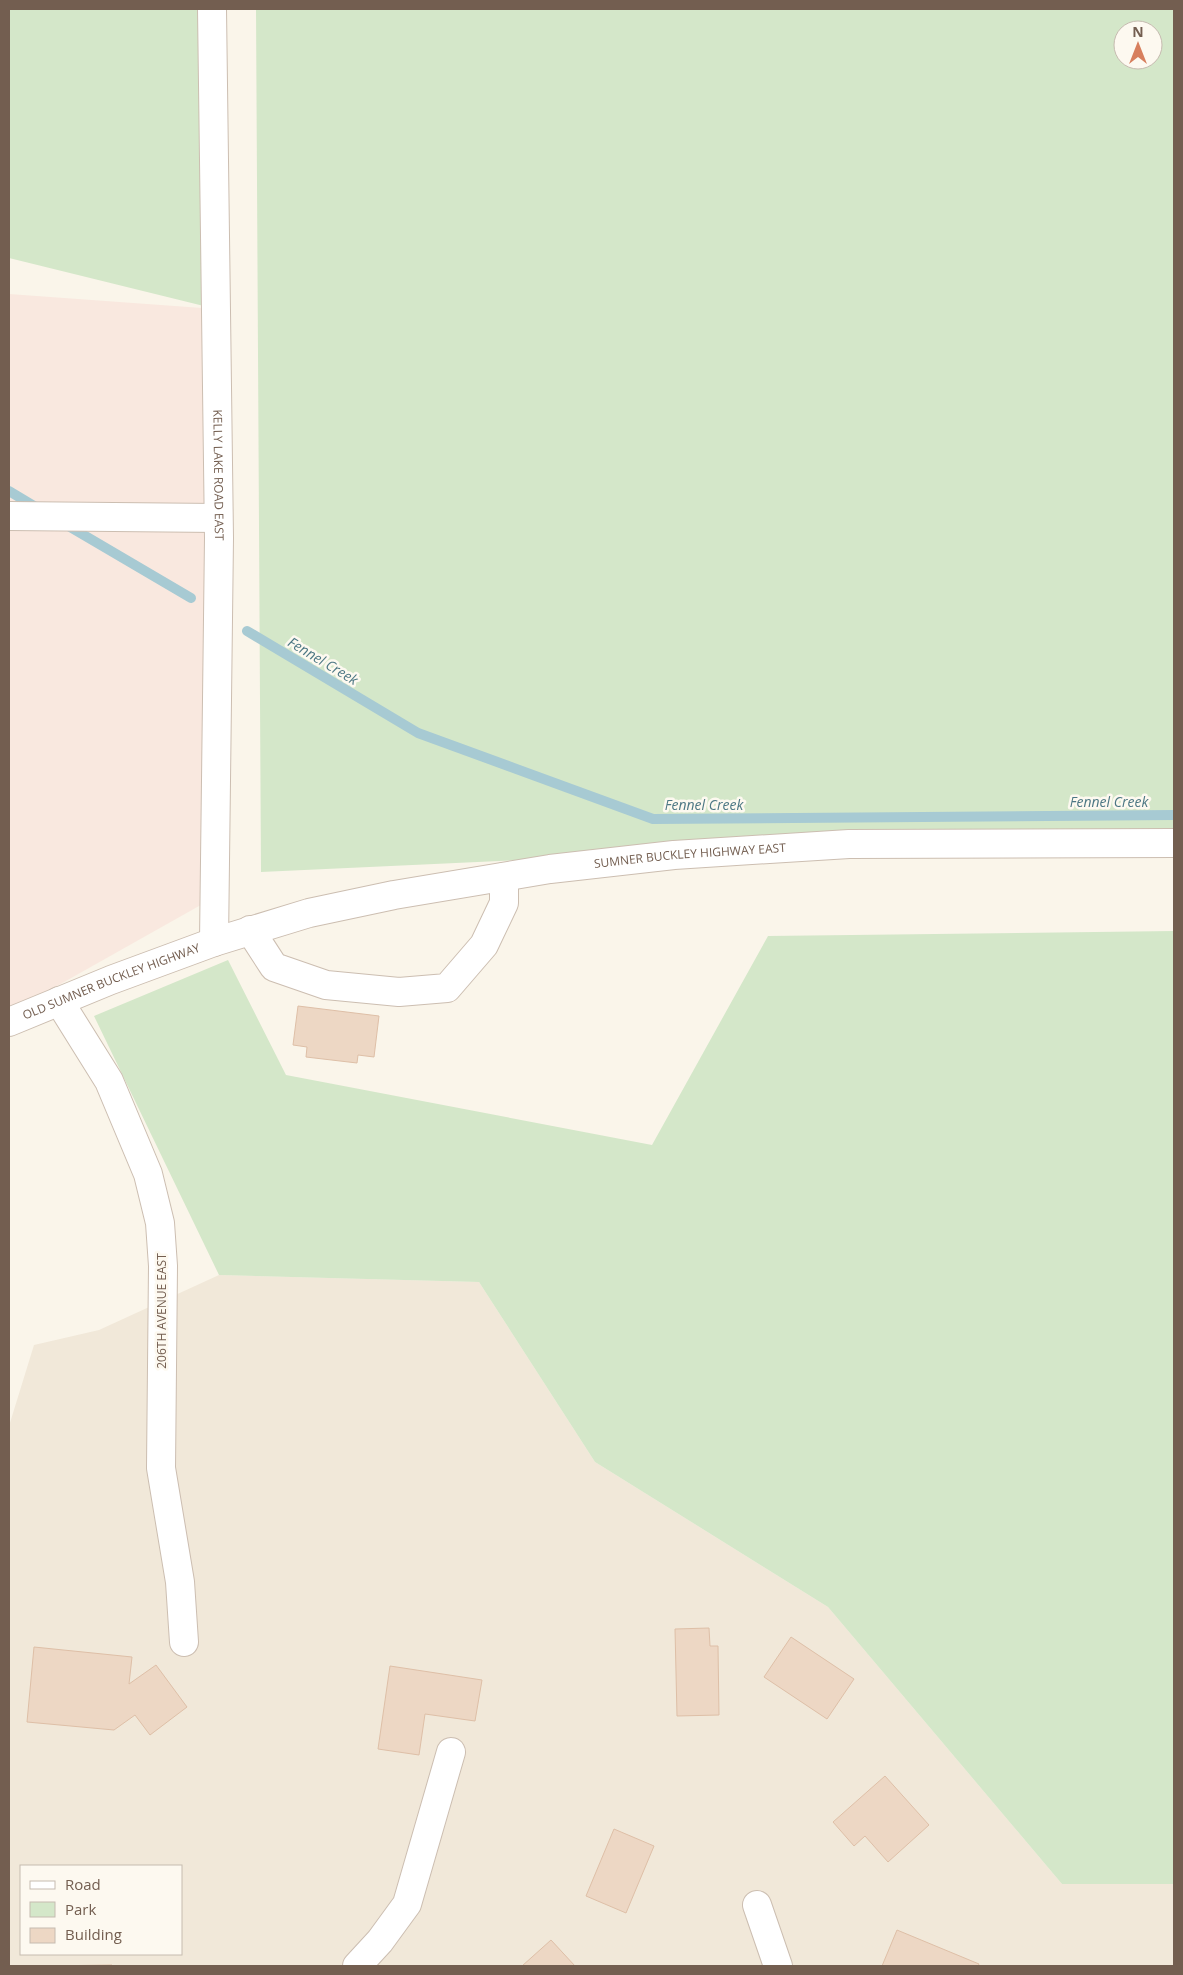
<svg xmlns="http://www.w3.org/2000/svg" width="1183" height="1975" font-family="'Open Sans',sans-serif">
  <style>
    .residential { fill: #f1e8d9; fill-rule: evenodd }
    .commercial { fill: #f9e8df }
    .green { fill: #d4e7c9; fill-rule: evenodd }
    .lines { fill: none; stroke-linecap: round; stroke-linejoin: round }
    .stream { stroke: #a7cad3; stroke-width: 10 }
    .building { fill: #edd7c4; stroke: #debfa7 }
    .minor-casing { stroke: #ccbeb1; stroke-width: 30 }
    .minor { stroke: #fff; stroke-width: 28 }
    .labels { text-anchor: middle; stroke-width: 5; stroke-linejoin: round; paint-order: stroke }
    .street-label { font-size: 12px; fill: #735e50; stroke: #fdf9f0 }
    .water-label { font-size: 14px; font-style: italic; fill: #4c7784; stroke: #fdf9f0 }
  </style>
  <rect width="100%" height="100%" fill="#faf5ea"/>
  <!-- residential -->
  <path class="residential" d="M219,1275L479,1282L595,1462L828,1607L1062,1884H1174V1966H9V1426L34,1345L99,1330ZM21,1866H181V1954H21Z"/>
  <!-- commercial -->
  <polygon class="commercial" points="9,294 216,309 215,897 9,1013"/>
  <!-- green -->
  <g class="green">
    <polygon points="9,9 199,9 216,309 9,258"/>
    <path d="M256,9H1174V837L868,844L261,872ZM1123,30H1153V60H1123Z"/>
    <polygon points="1174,931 1174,1884 1062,1884 828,1607 595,1462 479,1282 219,1275 94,1016 228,960 286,1075 652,1145 768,936"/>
  </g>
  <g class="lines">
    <!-- stream -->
    <g class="stream">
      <polyline points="9,491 39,509"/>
      <polyline points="65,524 191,598"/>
      <polyline points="247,631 418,733 653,819 1174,815"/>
    </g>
  </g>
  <!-- building -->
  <g class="building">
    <polygon points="298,1006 379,1016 374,1057 358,1055 357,1063 306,1057 307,1047 293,1045"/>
    <polygon points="709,1628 710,1646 718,1646 719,1715 677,1716 675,1629"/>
    <polygon points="791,1637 854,1679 827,1719 764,1677"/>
    <polygon points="34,1647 132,1657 129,1684 156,1665 187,1707 150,1735 135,1715 114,1730 27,1722"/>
    <polygon points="390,1666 482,1680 475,1721 425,1714 419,1755 378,1749"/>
    <polygon points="885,1776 929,1825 888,1862 865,1836 854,1846 833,1822"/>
    <polygon points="614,1829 654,1846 626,1913 586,1896"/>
    <polygon points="897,1930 979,1964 978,1966 882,1966"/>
    <polygon points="551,1940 575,1966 522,1966"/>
    <polygon points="112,1965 112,1966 46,1966"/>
  </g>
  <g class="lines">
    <!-- minor casing -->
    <g class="minor-casing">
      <g id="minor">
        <path id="s1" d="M212,9L219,538L214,942"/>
        <polyline points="9,516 218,518"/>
        <polyline points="250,930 274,967 326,985 399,992 447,988 484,945 504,903 504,877"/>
        <polyline points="59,1001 109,1081 148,1174 160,1223 163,1266 161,1468 180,1582 184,1642"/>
        <path id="s2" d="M9,1022L111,980L214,942L309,913L394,895L550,869L674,855L849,844L1174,843"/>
        <polyline points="757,1905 778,1966"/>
        <polyline points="357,1966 380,1941 407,1904 451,1752"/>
      </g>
    </g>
    <!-- minor -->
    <use href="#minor" class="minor"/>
  </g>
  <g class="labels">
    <!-- street labels -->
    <g class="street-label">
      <text dy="4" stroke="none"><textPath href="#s1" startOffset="466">KELLY LAKE ROAD EAST</textPath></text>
      <text dy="4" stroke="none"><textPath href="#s2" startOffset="705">SUMNER BUCKLEY HIGHWAY EAST</textPath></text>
      <text dy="4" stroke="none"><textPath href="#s2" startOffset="110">OLD SUMNER BUCKLEY HIGHWAY</textPath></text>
      <text transform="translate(162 1311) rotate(-90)" y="4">206TH AVENUE EAST</text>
    </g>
    <!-- water labels -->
    <g class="water-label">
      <text transform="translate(323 661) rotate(31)" y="5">Fennel Creek</text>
      <text x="1109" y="807">Fennel Creek</text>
      <text x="704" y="810">Fennel Creek</text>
    </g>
  </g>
  <!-- border -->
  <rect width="1183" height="1975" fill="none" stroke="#735e50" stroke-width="20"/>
  <!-- legend -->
  <rect x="20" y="1865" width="162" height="90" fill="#fdf9f0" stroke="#c6bbb0"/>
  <rect x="30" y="1881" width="25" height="8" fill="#ffffff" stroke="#c6bbb0"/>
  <text x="65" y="1890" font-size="15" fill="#735e50">Road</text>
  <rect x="30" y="1902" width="25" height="15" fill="#d4e7c9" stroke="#c6bbb0"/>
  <text x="65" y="1915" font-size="15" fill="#735e50">Park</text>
  <rect x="30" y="1928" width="25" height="15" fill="#edd7c4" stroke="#c6bbb0"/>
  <text x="65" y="1940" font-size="15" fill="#735e50">Building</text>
  <!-- north arrow -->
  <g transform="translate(1138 45)"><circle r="24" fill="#fdf9f0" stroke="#c6bbb0"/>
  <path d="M0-4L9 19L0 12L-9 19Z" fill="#d77f5d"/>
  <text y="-8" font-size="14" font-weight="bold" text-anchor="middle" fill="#735e50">N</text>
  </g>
</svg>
